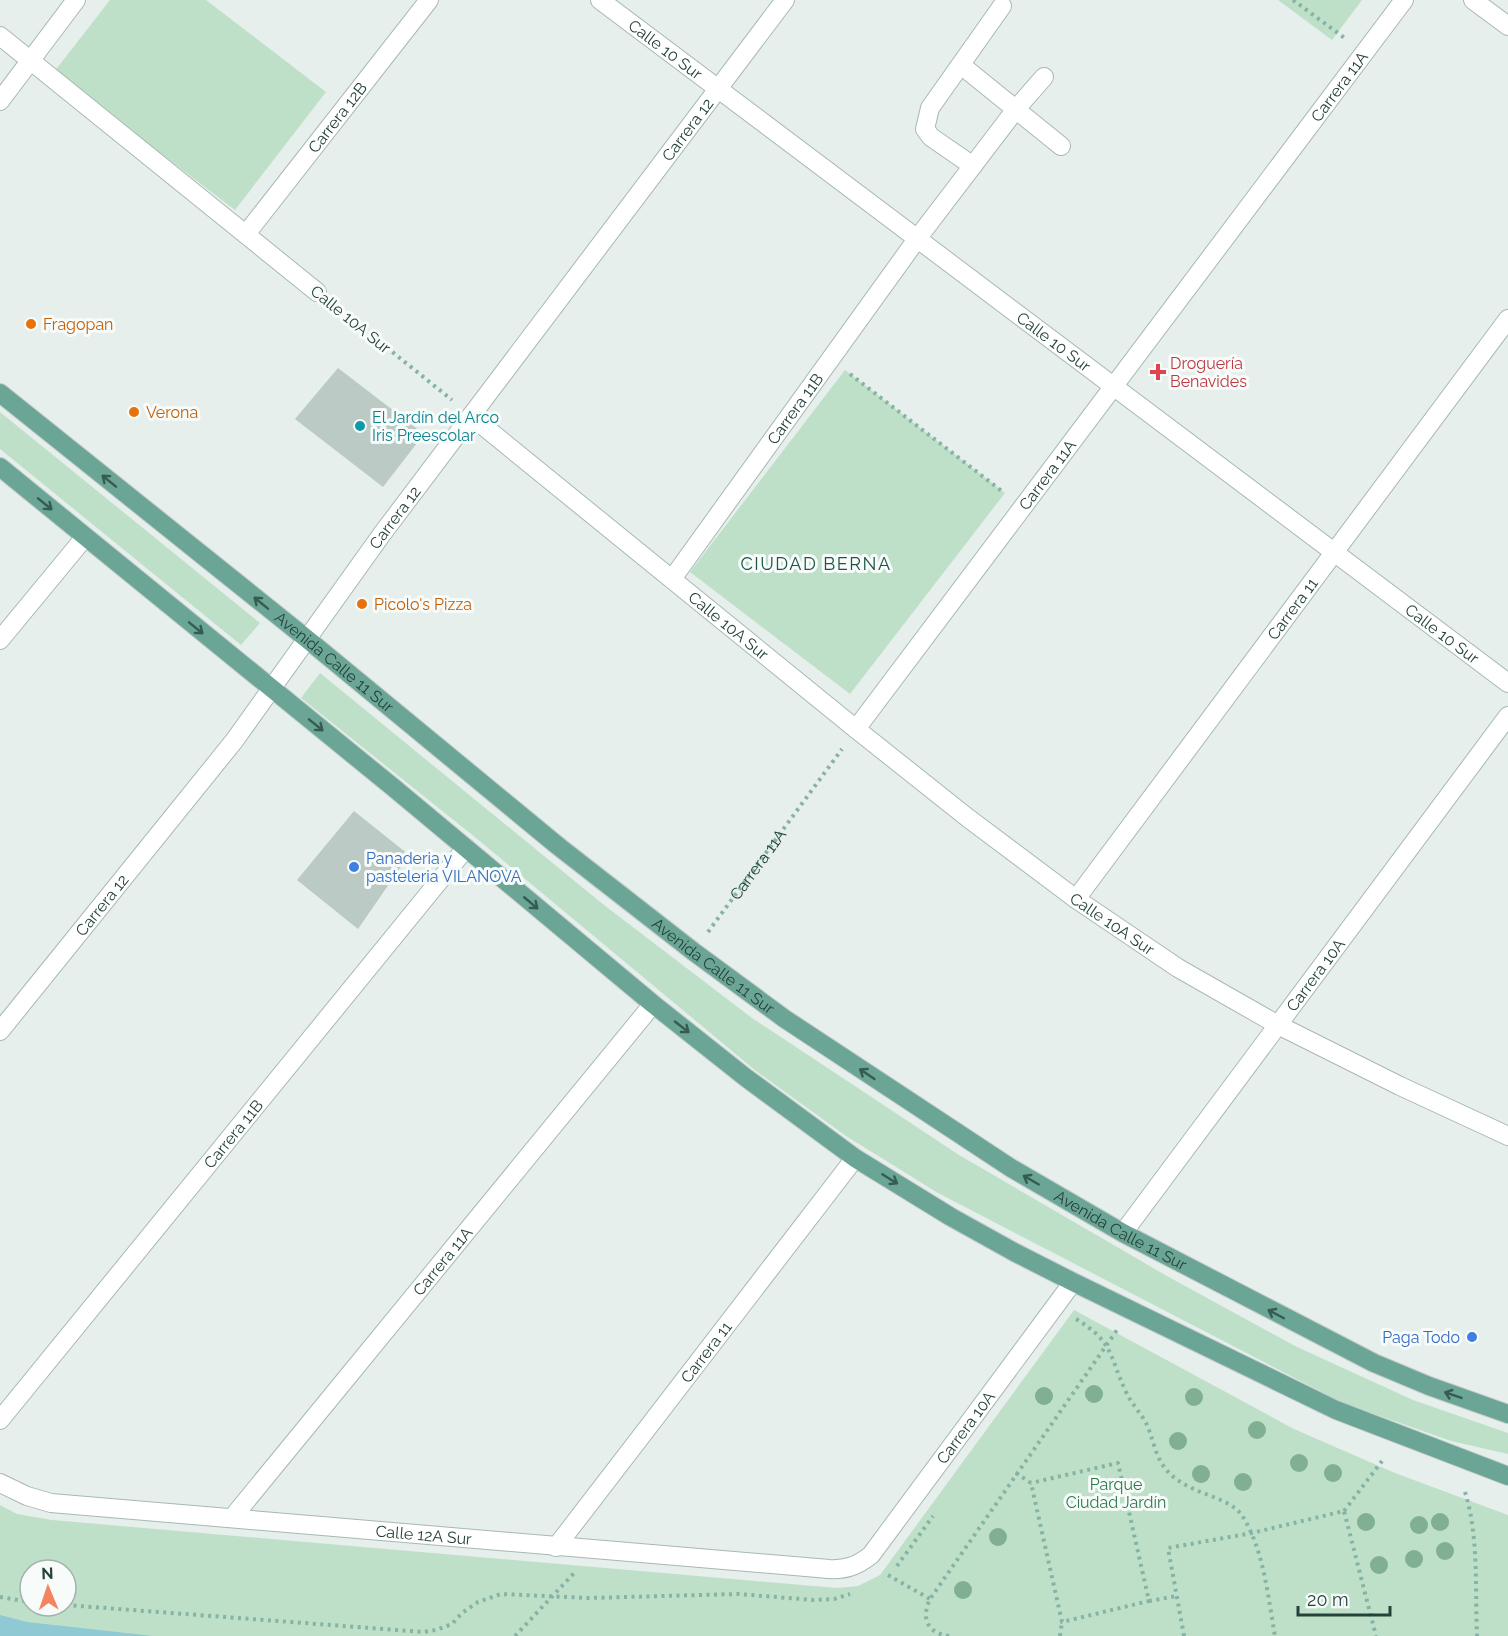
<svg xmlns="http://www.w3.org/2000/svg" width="1508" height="1636" font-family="Raleway,sans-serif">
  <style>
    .green { fill: #bfe0c8; fill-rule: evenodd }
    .water { fill: #8ec9d4 }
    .building { fill: #bbcac4 }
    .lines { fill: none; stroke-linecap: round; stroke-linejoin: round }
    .minor-casing { stroke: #a8b8b2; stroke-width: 20 }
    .major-casing { stroke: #c2cac8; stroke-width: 20 }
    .path { stroke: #86b3a5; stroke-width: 4; stroke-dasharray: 3 4.5; stroke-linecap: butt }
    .minor { stroke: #fff; stroke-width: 18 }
    .major { stroke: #6aa596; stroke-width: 18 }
    .tree { fill: #80af93 }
    .oneway { stroke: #365b51 }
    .food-dot { fill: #e8710a; stroke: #f7fbf9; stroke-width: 2 }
    .health-dot { fill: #e0444e; stroke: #f7fbf9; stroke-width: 2 }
    .culture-dot { fill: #0f9aa8; stroke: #f7fbf9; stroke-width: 2 }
    .shop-dot { fill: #3f7fe0; stroke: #f7fbf9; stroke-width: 2 }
    .labels { text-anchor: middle; stroke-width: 6; stroke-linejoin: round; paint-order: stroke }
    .street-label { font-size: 16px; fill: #24423a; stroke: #f7fbf9 }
    .food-label { font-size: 16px; fill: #c56008; stroke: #f7fbf9; text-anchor: start }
    .health-label { font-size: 16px; fill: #be3a42; stroke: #f7fbf9; text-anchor: start }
    .culture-label { font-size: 16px; fill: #0d838f; stroke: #f7fbf9; text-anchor: start }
    .shop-label { font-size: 16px; fill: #366cbe; stroke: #f7fbf9; text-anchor: start }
    .park-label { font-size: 16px; fill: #2d7a4b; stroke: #f7fbf9 }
    .neighbourhood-label { font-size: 18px; letter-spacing: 1.5px; fill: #1f5548; stroke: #f7fbf9 }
  </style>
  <rect width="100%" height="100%" fill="#e6efeb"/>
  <!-- green -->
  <g class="green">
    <polygon points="110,0 206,0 326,92 235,210 54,72"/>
    <polygon points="1278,0 1362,0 1332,40"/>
    <polygon points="845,370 1005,493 850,694 690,572"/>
    <polygon points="0,412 260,623 241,645 0,449"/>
    <polygon points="320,673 604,905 752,1018 959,1155 1167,1276 1295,1346 1413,1400 1508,1433 1508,1454 1451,1441 1343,1403 938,1193 846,1136 756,1071 476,838 301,698"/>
    <path d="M1074,1310L1294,1429L1395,1473L1508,1515V1636H0V1505L17,1514L52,1520L837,1588L858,1586L880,1575ZM30,1570H66V1606H30Z"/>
  </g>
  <!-- water -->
  <polygon class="water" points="0,1615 27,1622 153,1636 0,1636"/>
  <!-- building -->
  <g class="building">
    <polygon points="338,368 424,434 383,487 295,419"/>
    <polygon points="354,811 409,855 358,929 297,880"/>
  </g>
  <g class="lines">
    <!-- minor casing -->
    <g class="minor-casing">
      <g id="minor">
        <path id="s2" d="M600,0L1508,683"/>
        <polyline points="1473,0 1508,26"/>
        <polyline points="0,36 317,292"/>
        <polyline points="961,65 1061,146"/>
        <polyline points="0,101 76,0"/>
        <polyline points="973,166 931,137 925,129 930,108 1002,6"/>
        <path id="s3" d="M246,234L429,0"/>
        <path id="s4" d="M471,416L856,729L968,818L1076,899L1178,968L1278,1025L1400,1086L1508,1136"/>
        <path id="s5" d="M672,579L917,239L1016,109L1044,77"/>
        <polyline points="0,640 85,537"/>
        <path id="s6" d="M856,729L1404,0"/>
        <path id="s7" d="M1076,899L1508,319"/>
        <path id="s8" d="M0,1031L234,741L382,534L785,0"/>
        <path id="s9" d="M1123,1233L1508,716"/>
        <path id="s10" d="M0,1420L466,848"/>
        <path id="s11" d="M0,1483L27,1496L51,1503L829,1569C846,1570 857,1566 871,1555L1073,1282"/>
        <path id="s12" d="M232,1518L653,1004"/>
        <path id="s13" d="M556,1547L855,1158"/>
      </g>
    </g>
    <!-- major casing -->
    <g class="major-casing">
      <g id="major">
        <path id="s14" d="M0,393L307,639L558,846L694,952L785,1019L1011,1168L1123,1233L1374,1363L1429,1386L1508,1414"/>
        <polyline points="0,467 394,788 653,1004 745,1077 855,1158 951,1217 1014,1252 1073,1282 1336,1410 1508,1476"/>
      </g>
    </g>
    <!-- path -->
    <g class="path">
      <polyline points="1293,0 1346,39"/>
      <polyline points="334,305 452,400"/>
      <polyline points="850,374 1003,492"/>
      <path id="s1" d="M708,932L842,749"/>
      <path d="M1076,1319C1114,1342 1109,1356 1126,1392C1131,1403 1140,1412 1146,1423C1152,1435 1154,1450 1161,1462C1180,1496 1229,1493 1243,1517C1264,1551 1268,1597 1275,1636"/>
      <polyline points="1016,1473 1031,1483 1062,1622 1149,1601 1118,1463 1031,1483"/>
      <path d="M1465,1492C1479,1536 1475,1590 1477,1636"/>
      <polyline points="1344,1511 1382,1461"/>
      <polyline points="897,1566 933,1516"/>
      <polyline points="888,1575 930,1599"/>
      <polyline points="0,1597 30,1602"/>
      <polyline points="1149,1601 1177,1596"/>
      <polyline points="66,1605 423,1632 436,1630 452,1624 462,1613 478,1602 501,1594 589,1598 738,1594 814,1600 834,1599 850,1594"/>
      <polyline points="515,1636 576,1571"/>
      <path d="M949,1636C927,1633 921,1618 930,1599L1117,1330"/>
      <polyline points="1060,1636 1062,1622"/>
      <polyline points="1184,1636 1168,1548 1252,1533 1344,1511 1376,1636"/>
    </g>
    <!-- minor -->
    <use href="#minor" class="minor"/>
    <!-- major -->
    <use href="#major" class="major"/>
  </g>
  <!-- trees -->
  <g class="tree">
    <circle cx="1094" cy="1394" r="9"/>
    <circle cx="1044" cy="1396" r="9"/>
    <circle cx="1194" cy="1397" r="9"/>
    <circle cx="1257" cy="1430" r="9"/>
    <circle cx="1178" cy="1441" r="9"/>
    <circle cx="1299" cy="1463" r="9"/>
    <circle cx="1333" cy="1473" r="9"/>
    <circle cx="1201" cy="1474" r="9"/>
    <circle cx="1243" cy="1482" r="9"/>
    <circle cx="1366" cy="1522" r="9"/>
    <circle cx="1440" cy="1522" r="9"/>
    <circle cx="1419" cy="1525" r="9"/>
    <circle cx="998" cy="1537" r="9"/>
    <circle cx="1445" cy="1551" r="9"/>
    <circle cx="1414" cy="1559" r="9"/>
    <circle cx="1379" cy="1565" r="9"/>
    <circle cx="963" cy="1590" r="9"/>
  </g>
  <!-- one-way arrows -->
  <defs><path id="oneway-shaft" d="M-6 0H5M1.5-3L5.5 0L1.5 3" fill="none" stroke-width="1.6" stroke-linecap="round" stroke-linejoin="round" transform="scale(1.5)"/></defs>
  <g class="oneway">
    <use href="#oneway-shaft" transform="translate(109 481) rotate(-141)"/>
    <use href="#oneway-shaft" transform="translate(45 504) rotate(39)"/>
    <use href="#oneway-shaft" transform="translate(261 603) rotate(-141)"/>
    <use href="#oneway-shaft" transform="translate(196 628) rotate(39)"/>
    <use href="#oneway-shaft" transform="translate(316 725) rotate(39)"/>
    <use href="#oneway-shaft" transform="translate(531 903) rotate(40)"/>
    <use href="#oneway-shaft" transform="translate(682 1027) rotate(38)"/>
    <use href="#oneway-shaft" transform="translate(867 1074) rotate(-146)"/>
    <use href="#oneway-shaft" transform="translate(890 1179) rotate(32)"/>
    <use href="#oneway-shaft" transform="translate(1031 1180) rotate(-150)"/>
    <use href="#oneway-shaft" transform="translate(1276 1314) rotate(-152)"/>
    <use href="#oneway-shaft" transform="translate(1453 1395) rotate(-161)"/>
  </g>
  <!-- markers -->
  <g class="food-dot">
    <circle cx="31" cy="324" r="6"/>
    <circle cx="134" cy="412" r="6"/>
    <circle cx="362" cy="604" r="6"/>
  </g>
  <path class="health-dot" d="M1155 363h6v6h6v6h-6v6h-6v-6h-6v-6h6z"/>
  <circle class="culture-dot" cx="360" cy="426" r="6"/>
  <g class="shop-dot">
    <circle cx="354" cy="867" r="6"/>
    <circle cx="1472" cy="1337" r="6"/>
  </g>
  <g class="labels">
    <!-- street labels -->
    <g class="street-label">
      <text dy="6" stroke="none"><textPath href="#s2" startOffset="82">Calle 10 Sur</textPath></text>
      <text dy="6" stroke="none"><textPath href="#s6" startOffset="804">Carrera 11A</textPath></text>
      <text dy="6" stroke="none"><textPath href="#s3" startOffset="148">Carrera 12B</textPath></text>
      <text dy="6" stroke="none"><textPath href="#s8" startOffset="1134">Carrera 12</textPath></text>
      <text transform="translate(351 319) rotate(39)" y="6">Calle 10A Sur</text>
      <text dy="6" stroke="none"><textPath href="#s2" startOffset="568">Calle 10 Sur</textPath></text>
      <text dy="6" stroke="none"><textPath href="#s5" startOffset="210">Carrera 11B</textPath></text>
      <text dy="6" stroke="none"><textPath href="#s6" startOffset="318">Carrera 11A</textPath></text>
      <text dy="6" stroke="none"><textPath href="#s8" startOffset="648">Carrera 12</textPath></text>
      <text dy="6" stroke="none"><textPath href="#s7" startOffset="362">Carrera 11</textPath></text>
      <text dy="6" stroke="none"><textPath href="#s4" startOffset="332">Calle 10A Sur</textPath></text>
      <text dy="6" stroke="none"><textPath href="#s2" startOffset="1054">Calle 10 Sur</textPath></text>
      <text dy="6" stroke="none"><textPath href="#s14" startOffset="429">Avenida Calle 11 Sur</textPath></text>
      <text dy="6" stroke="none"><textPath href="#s1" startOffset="84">Carrera 11A</textPath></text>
      <text dy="6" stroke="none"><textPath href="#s8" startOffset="162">Carrera 12</textPath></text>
      <text dy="6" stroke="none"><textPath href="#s4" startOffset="818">Calle 10A Sur</textPath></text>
      <text dy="6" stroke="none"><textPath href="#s14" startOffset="915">Avenida Calle 11 Sur</textPath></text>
      <text dy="6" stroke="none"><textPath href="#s9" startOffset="322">Carrera 10A</textPath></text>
      <text dy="6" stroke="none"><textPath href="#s10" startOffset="369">Carrera 11B</textPath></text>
      <text dy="6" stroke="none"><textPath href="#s14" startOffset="1401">Avenida Calle 11 Sur</textPath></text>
      <text dy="6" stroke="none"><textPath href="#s12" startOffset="332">Carrera 11A</textPath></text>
      <text dy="6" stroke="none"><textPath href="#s13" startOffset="246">Carrera 11</textPath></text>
      <text dy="6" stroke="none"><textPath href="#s11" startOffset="1040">Carrera 10A</textPath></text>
      <text dy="6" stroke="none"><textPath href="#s11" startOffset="429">Calle 12A Sur</textPath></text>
    </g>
    <!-- food labels -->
    <g class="food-label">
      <text x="43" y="330">Fragopan</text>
      <text x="146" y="418">Verona</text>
      <text x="374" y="610">Picolo's Pizza</text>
    </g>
    <!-- health labels -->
    <g class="health-label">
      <text x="1170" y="369">Droguería<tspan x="1170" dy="18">Benavides</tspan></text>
    </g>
    <!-- culture labels -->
    <g class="culture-label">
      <text x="372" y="423">El Jardín del Arco<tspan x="372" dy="18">Iris Preescolar</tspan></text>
    </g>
    <!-- shop labels -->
    <g class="shop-label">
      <text x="366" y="864">Panaderia y<tspan x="366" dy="18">pasteleria VILANOVA</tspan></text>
      <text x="1460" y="1343" text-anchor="end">Paga Todo</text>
    </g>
    <!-- park labels -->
    <g class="park-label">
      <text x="1116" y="1490">Parque<tspan x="1116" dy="18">Ciudad Jardín</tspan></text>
    </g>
    <!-- neighbourhood labels -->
    <g class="neighbourhood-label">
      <text x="816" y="570">CIUDAD BERNA</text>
    </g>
  </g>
  <!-- north arrow -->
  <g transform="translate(48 1588) rotate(358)"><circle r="28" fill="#f7fbf9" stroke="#a3b1ad" stroke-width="1.5"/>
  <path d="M0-4.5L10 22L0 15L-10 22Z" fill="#f4845f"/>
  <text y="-9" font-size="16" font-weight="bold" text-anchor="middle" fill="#24423a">N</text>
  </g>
  <!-- scale -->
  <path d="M1298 1606v9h92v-9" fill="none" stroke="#24423a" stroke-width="3"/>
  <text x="1307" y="1606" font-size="18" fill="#24423a" stroke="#f7fbf9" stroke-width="4.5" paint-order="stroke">20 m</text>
</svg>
